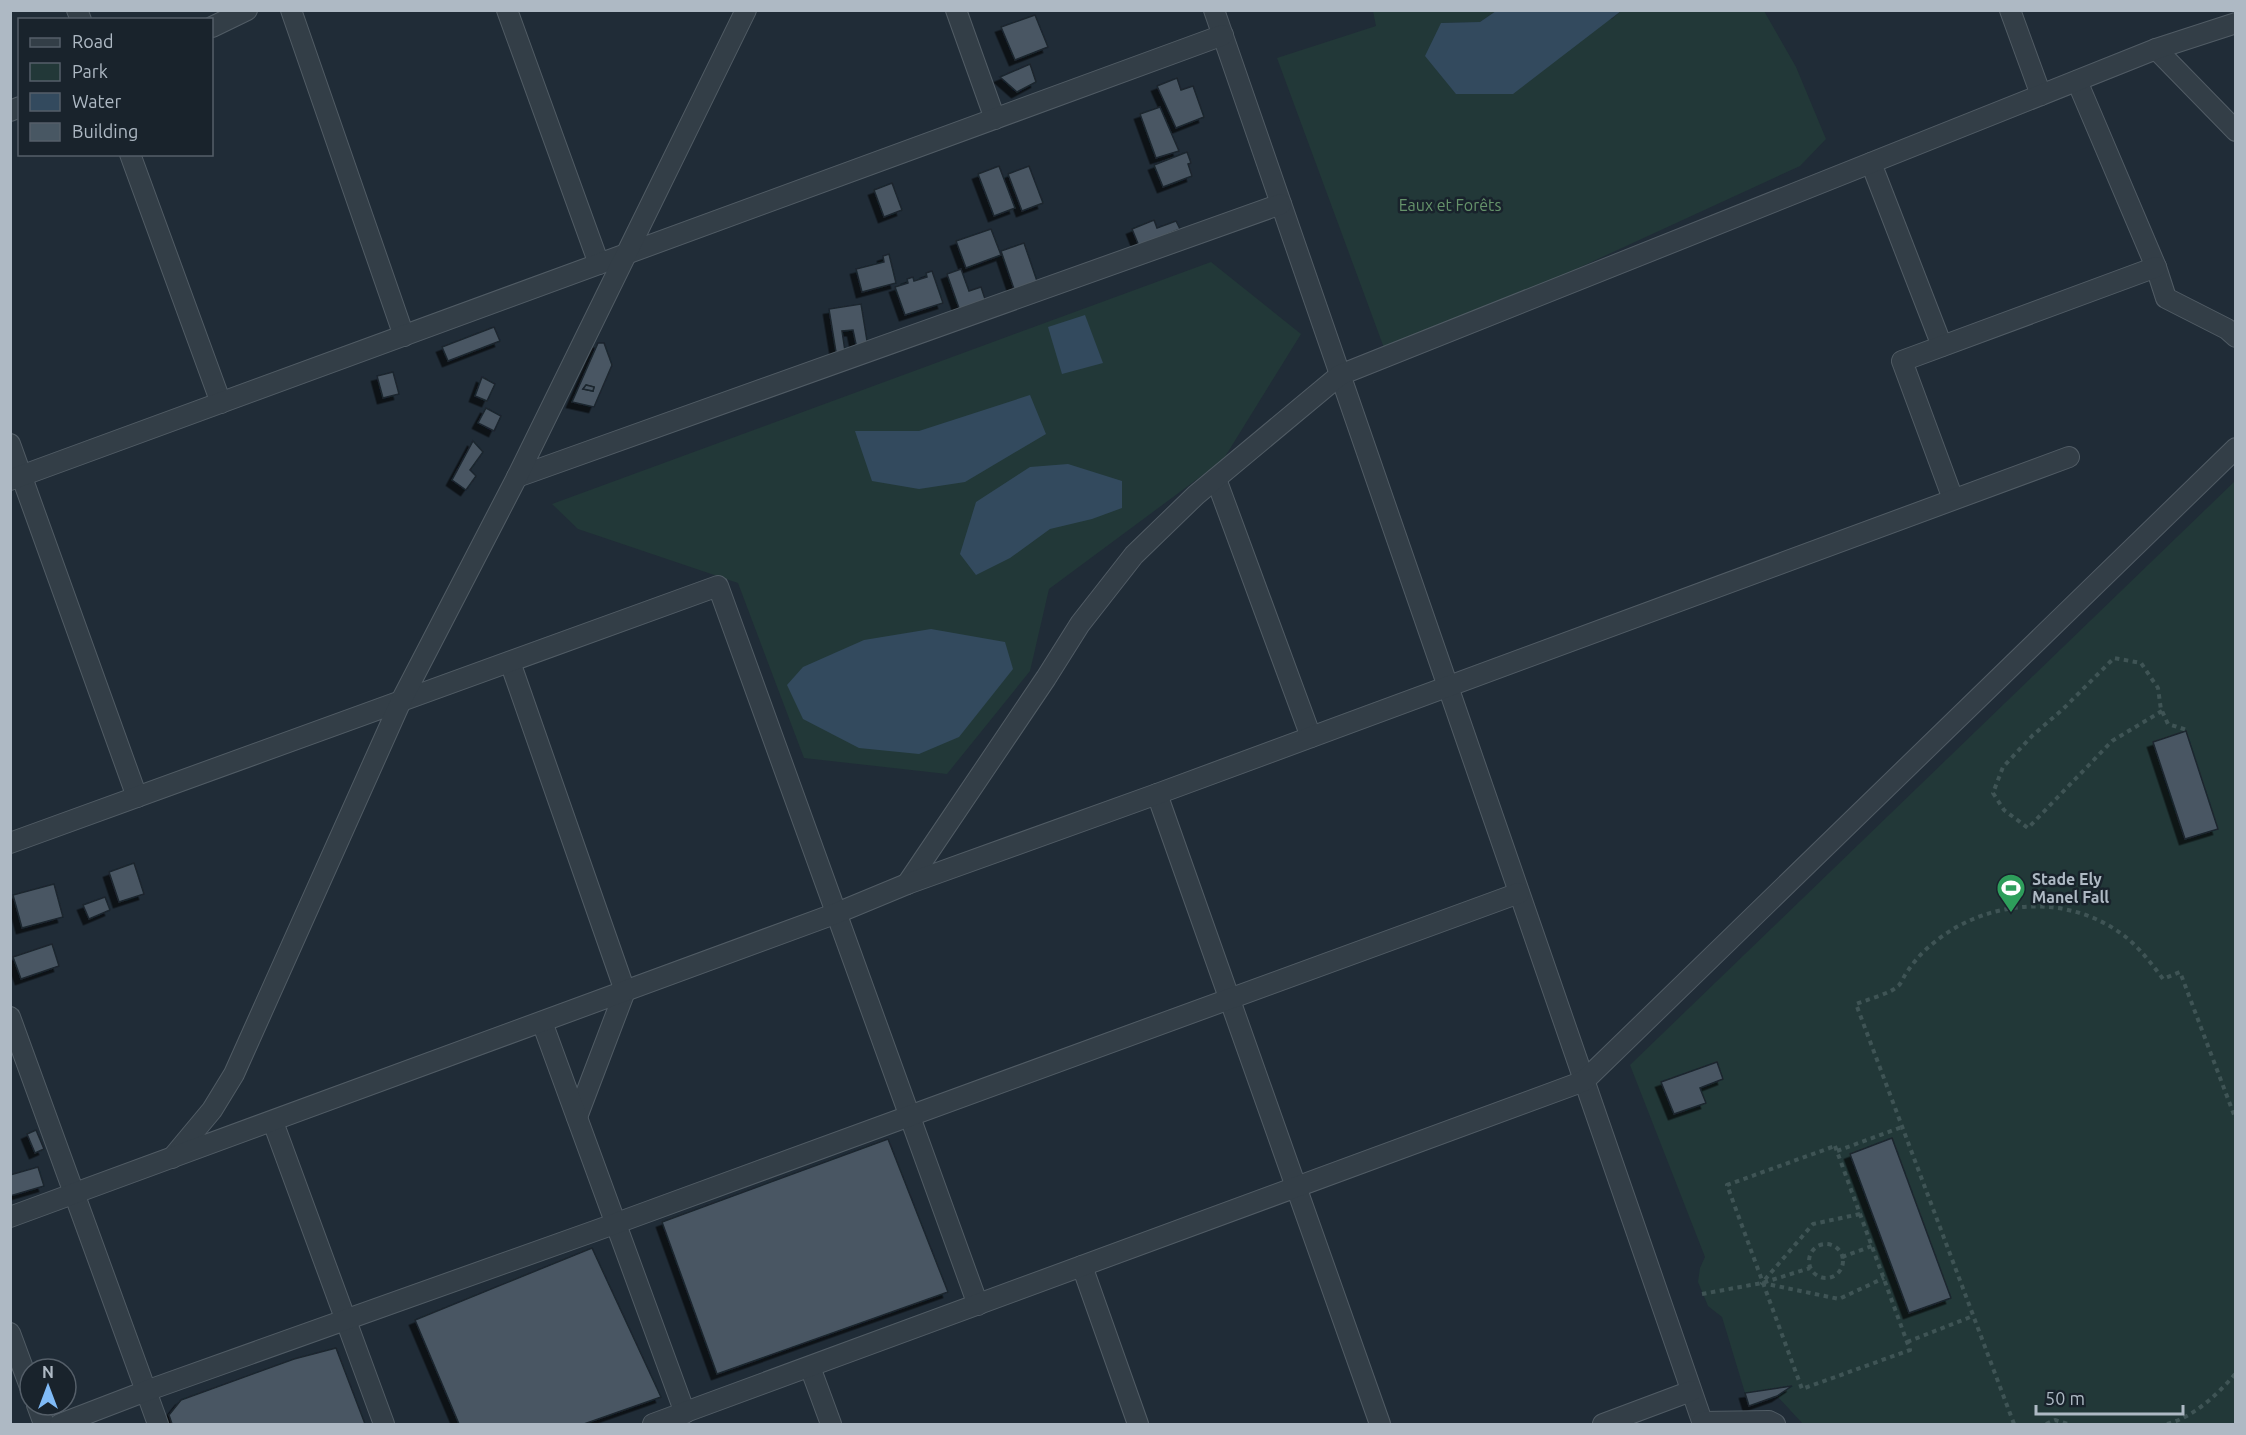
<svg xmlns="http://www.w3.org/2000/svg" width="2246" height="1435" font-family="Ubuntu,sans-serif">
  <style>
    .green { fill: #223838 }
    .water { fill: #334a5e }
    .building { fill: #485763; stroke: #1b252e; stroke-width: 1.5; fill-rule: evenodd; filter: url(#shadow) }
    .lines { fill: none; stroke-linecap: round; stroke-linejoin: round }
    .minor-casing { stroke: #515c65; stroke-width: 22 }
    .path { stroke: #3f5455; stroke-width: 4; stroke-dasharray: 4.5 4.5; stroke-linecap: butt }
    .minor { stroke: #333e47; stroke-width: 20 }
    .labels { text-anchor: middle; stroke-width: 5; stroke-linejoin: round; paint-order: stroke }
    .park-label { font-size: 16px; fill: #66946b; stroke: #19232c }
    .poi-label { font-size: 16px; font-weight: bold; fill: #aeb9c4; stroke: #19232c; text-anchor: start }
  </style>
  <defs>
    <filter id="shadow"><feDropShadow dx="-5.5" dy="5.5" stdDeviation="0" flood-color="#0009"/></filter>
  </defs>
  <rect width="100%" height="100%" fill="#202c37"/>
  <!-- green -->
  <g class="green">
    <polygon points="1373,11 1496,11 1480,22 1441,23 1612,19 1621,11 1764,11 1796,67 1826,139 1800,166 1387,356 1277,58 1376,26"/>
    <polygon points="1211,262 1301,334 1223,460 1049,589 1030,671 947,774 804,758 738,583 578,529 552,504"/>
    <polygon points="2235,481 2235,1424 1803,1424 1777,1396 1749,1406 1722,1317 1708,1306 1698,1282 1700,1268 1705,1257 1630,1065"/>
  </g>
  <!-- water -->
  <g class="water">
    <polygon points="1496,11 1496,10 1621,11 1513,94 1456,94 1425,56 1441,23 1480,22"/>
    <polygon points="1085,315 1103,363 1062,374 1048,327"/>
    <polygon points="1030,395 1046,434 965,482 919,489 872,481 855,431 919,431"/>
    <polygon points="1068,464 1122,481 1122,508 1092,519 1050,529 1010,558 976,575 960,554 976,502 1030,467"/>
    <polygon points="931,629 1005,642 1013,669 959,737 919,754 859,748 803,719 787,685 803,667 864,640"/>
  </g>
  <!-- building -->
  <g class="building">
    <polygon points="1035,15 1048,47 1015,60 1001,27"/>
    <polygon points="1030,64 1036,82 1017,92 1000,77"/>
    <polygon points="1177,78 1181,90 1193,86 1204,117 1176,128 1157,86"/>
    <polygon points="1160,107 1179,151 1156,158 1140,114"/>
    <polygon points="1187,152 1191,163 1188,164 1192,176 1163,187 1154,165"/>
    <polygon points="999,166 1015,208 994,216 978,174"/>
    <polygon points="1029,166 1043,203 1022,211 1008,174"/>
    <polygon points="892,183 902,210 884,217 874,190"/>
    <polygon points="1154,220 1157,228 1176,221 1180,229 1139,246 1132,229"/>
    <polygon points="991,229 1001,255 966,268 956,241"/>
    <polygon points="1024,243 1038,284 1015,292 1001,251"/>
    <polygon points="889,254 896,283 862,292 856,269 884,262 883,256"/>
    <polygon points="961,269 969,291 981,287 986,302 960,311 947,274"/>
    <polygon points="932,271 943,303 905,315 895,287 908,283 907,279 913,277 914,281 927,277 926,273"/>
    <polygon points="861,304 868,347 857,349 853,330 842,331 845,351 836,352 829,309"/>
    <polygon points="494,327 500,341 448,361 442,347"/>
    <path d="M598,343H604L612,365L594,407L572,402ZM586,385L594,387L593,391L583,389Z"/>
    <polygon points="393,372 399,394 383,398 377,376"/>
    <polygon points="482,377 495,384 487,401 475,396"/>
    <polygon points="586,385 594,387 593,391 583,389"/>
    <polygon points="486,408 501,416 494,431 478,423"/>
    <polygon points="473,441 483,452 470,470 476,476 466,490 452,480"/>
    <polygon points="2186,731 2218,829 2185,839 2153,742"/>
    <polygon points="134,863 144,894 119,902 109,872"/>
    <polygon points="54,884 63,917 22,928 13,895"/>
    <polygon points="105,897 110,910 89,919 83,905"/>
    <polygon points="52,944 59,966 21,979 13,957"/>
    <polygon points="1717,1062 1723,1079 1700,1088 1706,1103 1674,1114 1661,1082"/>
    <polygon points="36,1130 44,1149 35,1153 27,1134"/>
    <polygon points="1892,1138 1951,1298 1909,1313 1850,1154"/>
    <polygon points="888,1139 948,1292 717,1374 662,1222"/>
    <polygon points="38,1167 44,1186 10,1196 10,1175"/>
    <polygon points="592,1248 661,1397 584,1424 459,1424 415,1320"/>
    <polygon points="336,1348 365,1424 172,1424 169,1415 181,1400 294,1359"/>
    <polygon points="1792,1386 1777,1396 1749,1406 1745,1393"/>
  </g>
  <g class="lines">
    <!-- minor casing -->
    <g class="minor-casing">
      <g id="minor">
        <polyline points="77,10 81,20"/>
        <polyline points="291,10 404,336"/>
        <polyline points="507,10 599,264"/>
        <polyline points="956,10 995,119"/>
        <polyline points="1214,10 1703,1424"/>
        <polyline points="2010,10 2041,95"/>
        <polyline points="212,27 247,10"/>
        <polyline points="2156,49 2236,131"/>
        <polyline points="2077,81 2156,267 2166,298 2227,329 2236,337"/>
        <polyline points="10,111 20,107"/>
        <polyline points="130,154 221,403"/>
        <polyline points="1871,163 1942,346"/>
        <polyline points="10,444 137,797"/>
        <polyline points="517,477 1281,204"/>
        <polyline points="1216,479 1311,737"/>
        <polyline points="10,480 1223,35"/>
        <polyline points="1953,499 1902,361 2156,267"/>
        <polyline points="510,662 625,991 577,1117"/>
        <path d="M1157,794C1233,1004 1305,1215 1380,1424"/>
        <polyline points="10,843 718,586 978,1305"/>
        <polyline points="907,884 1046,678 1080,624 1134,555 1196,495 1340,375 2156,49 2236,23"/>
        <polyline points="10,1017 158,1424"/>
        <polyline points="542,1022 685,1413"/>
        <polyline points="273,1122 384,1424"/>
        <polyline points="172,1158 212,1110 234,1074 401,701 517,477 746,10"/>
        <polyline points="10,1217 837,913 907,884 1157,794 2069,457"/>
        <polyline points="1082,1266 1138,1424"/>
        <polyline points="10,1333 30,1387"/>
        <polyline points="810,1367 831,1424"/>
        <polyline points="37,1405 44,1424"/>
        <polyline points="1702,1422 1769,1421 1775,1424"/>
        <polyline points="60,1424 146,1391 617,1223 1519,893"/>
        <polyline points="653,1424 1584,1081 2236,448"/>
        <polyline points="1603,1424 1691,1391"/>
      </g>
    </g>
    <!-- path -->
    <g class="path">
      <polyline points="2162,711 2112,741 2028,828 2004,810 1993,793 2003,767 2032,736 2063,709 2114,658 2141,663 2158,688 2161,710 2162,711 2168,724 2187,730"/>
      <polygon points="1835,1146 1910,1350 1802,1389 1727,1185"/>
      <polyline points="1837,1151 1902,1127"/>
      <polyline points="1860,1214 1813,1224 1762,1283 1839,1299 1884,1278"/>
      <circle cx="1826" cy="1261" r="17"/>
      <polyline points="1842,1257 1872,1246"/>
      <polyline points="1702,1294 1762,1283 1810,1268"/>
      <polyline points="1907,1342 1973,1316"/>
      <path d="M2014,1424L1856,1004C1866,1000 1892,993 1898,986C1901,984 1903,978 1905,975C1914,961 1923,951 1936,941C1990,898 2071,893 2127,938C2141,950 2152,964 2163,979L2180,972L2236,1120"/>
      <polyline points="2046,1424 2055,1420 2068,1424"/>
      <path d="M2167,1424C2194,1417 2218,1394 2236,1373"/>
    </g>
    <!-- minor -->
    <use href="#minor" class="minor"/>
  </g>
  <!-- icons -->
  <defs>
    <g id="stadium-pin" transform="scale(1.5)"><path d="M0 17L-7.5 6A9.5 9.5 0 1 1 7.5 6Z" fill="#2e9e5b" stroke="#19232c"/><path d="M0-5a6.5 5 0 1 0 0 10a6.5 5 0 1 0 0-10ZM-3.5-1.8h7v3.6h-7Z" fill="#fff"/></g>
  </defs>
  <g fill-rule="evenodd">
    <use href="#stadium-pin" x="2011" y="888"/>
  </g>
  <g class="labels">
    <!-- park labels -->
    <g class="park-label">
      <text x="1450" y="211">Eaux et Forêts</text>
    </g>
    <!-- poi labels -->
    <g class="poi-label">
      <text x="2032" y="885">Stade Ely<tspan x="2032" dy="18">Manel Fall</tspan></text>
    </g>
  </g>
  <!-- border -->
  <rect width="2246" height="1435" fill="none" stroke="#aeb9c4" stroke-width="24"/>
  <!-- legend -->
  <rect x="18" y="18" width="195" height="138" fill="#19232c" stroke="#555f69" stroke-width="1.5"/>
  <rect x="30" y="38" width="30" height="9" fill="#333e47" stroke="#555f69" stroke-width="1.5"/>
  <text x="72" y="48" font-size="18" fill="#aeb9c4">Road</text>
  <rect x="30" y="63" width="30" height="18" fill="#223838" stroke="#555f69" stroke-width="1.5"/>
  <text x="72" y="78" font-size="18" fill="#aeb9c4">Park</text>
  <rect x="30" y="93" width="30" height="18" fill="#334a5e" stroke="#555f69" stroke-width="1.5"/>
  <text x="72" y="108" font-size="18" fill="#aeb9c4">Water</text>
  <rect x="30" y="123" width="30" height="18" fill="#485763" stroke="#555f69" stroke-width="1.5"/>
  <text x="72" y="138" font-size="18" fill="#aeb9c4">Building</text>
  <!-- north arrow -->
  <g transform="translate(48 1387)"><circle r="28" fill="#19232c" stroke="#555f69" stroke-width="1.5"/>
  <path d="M0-4.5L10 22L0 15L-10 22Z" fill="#80bbf7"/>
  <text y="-9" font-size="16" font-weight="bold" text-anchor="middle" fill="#aeb9c4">N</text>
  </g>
  <!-- scale -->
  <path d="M2036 1405v9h147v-9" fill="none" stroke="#aeb9c4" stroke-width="3"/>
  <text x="2045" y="1405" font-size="18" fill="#aeb9c4" stroke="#19232c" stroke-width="4.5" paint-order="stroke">50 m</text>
</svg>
